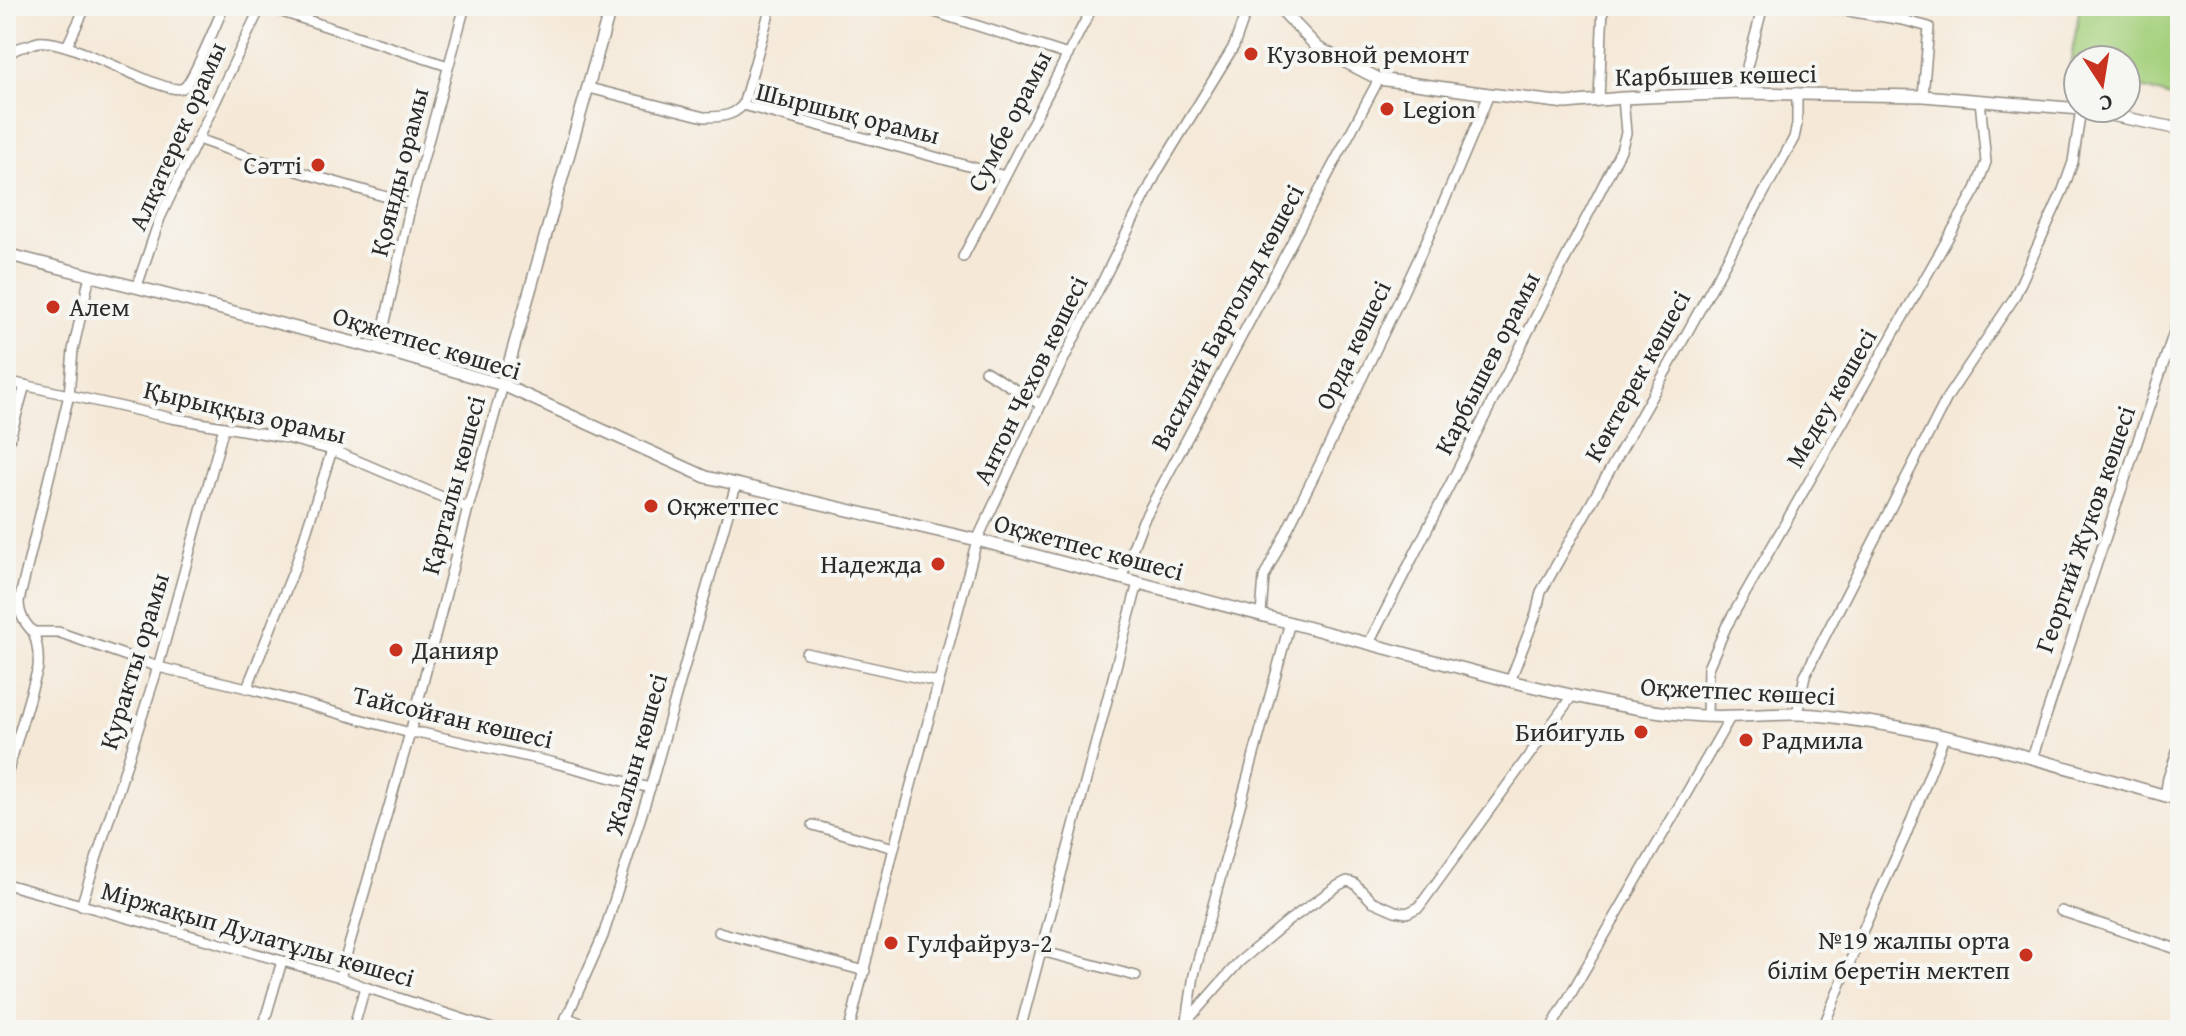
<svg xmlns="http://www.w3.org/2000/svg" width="2186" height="1036" font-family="'Gentium Book Plus',serif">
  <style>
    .green { fill: #a5d07d; stroke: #687e54; stroke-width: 2 }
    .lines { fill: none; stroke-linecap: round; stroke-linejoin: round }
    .minor-casing { stroke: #908a81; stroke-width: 12 }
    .tertiary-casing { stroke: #908a81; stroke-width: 14 }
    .minor { stroke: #fff; stroke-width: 9 }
    .tertiary { stroke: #fff; stroke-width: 11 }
    .poi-dot { fill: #c8321e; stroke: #f6f6f2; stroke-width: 3 }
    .labels { text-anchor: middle; stroke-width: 8; stroke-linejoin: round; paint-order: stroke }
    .poi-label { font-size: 26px; fill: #2b2b2b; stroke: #f6f6f2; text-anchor: start }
    .street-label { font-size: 26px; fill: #2b2b2b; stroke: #f6f6f2 }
  </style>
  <rect width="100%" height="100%" fill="#f6f6f2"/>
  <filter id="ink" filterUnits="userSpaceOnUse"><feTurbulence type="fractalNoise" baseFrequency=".0125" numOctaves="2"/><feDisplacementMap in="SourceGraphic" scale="16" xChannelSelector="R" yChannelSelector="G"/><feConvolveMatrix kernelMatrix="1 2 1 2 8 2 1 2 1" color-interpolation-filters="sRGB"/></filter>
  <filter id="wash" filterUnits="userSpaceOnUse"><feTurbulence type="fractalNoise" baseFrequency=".006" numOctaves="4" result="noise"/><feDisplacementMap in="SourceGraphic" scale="32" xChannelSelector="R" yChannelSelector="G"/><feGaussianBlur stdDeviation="1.8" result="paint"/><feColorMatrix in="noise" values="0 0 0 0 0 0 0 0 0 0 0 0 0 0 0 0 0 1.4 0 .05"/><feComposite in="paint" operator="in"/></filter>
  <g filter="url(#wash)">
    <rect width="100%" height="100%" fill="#f5e8d7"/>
    <!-- green -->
    <polygon class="green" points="2080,6 2180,6 2180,100 2126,83 2126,60 2078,60 2078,68 2070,66"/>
  </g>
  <g filter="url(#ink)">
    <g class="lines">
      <!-- minor casing -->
      <g class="minor-casing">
        <g id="minor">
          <polyline points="264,6 448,66"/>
          <polyline points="916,6 1068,55"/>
          <polyline points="1817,6 1903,20 1929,27 1923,96"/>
          <polyline points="1903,20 1907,6"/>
          <polyline points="67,46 86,6"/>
          <path d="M6,58C12,50 17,48 26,46C30,45 34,43 38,42C71,37 165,97 183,88C192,84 218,19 224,6"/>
          <path d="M589,88L704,117C719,117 732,117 743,105L1005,176"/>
          <polyline points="1740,93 1763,6"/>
          <polyline points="1599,100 1603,6"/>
          <polyline points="743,105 771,6"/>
          <polyline points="198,139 252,158 411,204"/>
          <polyline points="963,257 1093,6"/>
          <path d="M90,275L73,350L69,395L19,601C19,615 24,622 33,632H58L158,667L247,688L410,733H422L555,763L650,788"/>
          <polyline points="137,286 160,218 261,6"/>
          <polyline points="379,349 411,204 465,6"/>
          <polyline points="985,371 1041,405"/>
          <polyline points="6,381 171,418 283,437 332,450 468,508"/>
          <polyline points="6,452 25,385"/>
          <polyline points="1121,579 1143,521 1379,79"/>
          <path d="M1261,614L1264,577C1342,418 1424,259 1489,94"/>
          <polyline points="1369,643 1621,150 1626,133 1623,98"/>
          <polyline points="806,653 937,682"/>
          <polyline points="1510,681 1536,614 1541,592 1671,362 1794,138 1797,124 1797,93"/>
          <polyline points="247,688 295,567 332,450"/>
          <polyline points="1797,714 1805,675 1948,396 2014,298 2063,190 2073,162 2081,109"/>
          <polyline points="1707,717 1708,668 1726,627 1976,189 1986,162 1980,100"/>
          <polyline points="2032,758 2180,314"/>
          <path d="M6,778L38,668C39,654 38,644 33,632"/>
          <polyline points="2165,796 2168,778 2180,744"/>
          <polyline points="813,825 894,848"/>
          <polyline points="6,884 340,977 365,987 496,1030"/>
          <polyline points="81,906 158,667 224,427"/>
          <polyline points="2061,911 2180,950"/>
          <polyline points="719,932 865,971"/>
          <polyline points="1041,951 1136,976"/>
          <polyline points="340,977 410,733 468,508 503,385"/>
          <polyline points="566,1017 597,1030"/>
          <polyline points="1187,1021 1194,975 1290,622"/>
          <polyline points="262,1030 282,961"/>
          <polyline points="353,1030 365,987"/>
          <polyline points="561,1030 603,936 650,788 736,485"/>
          <polyline points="849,1030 894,848 977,540 1041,405 1157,172 1234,46 1248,6"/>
          <polyline points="1020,1030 1138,583"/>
          <polyline points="1183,1030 1187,1021 1239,962 1288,921 1339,885 1347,881 1354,883 1372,901 1395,911 1407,913 1419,907 1572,696"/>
          <polyline points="1550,1030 1731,716"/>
          <polyline points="1822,1030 1863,930 1905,837 1944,737"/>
        </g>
      </g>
      <!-- tertiary casing -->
      <g class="tertiary-casing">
        <g id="tertiary">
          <polyline points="1278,6 1318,48 1379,79 1489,94 1566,103 1623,98 1740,93 1923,96 2081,109 2180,129"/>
          <path d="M6,254L379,349L503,385L706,477L977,540L1510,681C1574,696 1637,712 1702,716C1732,718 1763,714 1794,714C1813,714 1835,717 1854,720C1965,735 2073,770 2180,800"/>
          <polyline points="503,385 611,6"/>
        </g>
      </g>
      <!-- minor -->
      <use href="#minor" class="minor"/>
      <!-- tertiary -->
      <use href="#tertiary" class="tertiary"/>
    </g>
  </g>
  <!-- markers -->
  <g class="poi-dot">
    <circle cx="1251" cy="54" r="8"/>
    <circle cx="1387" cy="109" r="8"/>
    <circle cx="318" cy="165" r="8"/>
    <circle cx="53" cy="307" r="8"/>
    <circle cx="651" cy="506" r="8"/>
    <circle cx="938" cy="564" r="8"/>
    <circle cx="396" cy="650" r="8"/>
    <circle cx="1641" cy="732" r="8"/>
    <circle cx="1746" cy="740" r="8"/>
    <circle cx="891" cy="943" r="8"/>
    <circle cx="2026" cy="955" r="8"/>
  </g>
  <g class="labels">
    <!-- poi labels -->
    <g class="poi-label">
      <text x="1267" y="63">Кузовной ремонт</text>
      <text x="1403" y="118">Legion</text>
      <text x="302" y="174" text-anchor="end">Сәттi</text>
      <text x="69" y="316">Алем</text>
      <text x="667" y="515">Оқжетпес</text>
      <text x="922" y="573" text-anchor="end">Надежда</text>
      <text x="412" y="659">Данияр</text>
      <text x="1625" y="741" text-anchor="end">Бибигуль</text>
      <text x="1762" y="749">Радмила</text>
      <text x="2010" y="949" text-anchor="end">№19 жалпы орта<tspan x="2010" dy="30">білім беретін мектеп</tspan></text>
      <text x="907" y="952">Гулфайруз-2</text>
    </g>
    <!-- street labels -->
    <g class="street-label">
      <text transform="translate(1716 75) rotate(-1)" y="9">Карбышев көшесі</text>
      <text transform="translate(848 113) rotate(14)" y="9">Шыршық орамы</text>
      <text transform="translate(1009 121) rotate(-63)" y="9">Сумбе орамы</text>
      <text transform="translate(177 136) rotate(-66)" y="9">Алқатерек орамы</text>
      <text transform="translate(399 172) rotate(-76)" y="9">Қоянды орамы</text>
      <text transform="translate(1227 317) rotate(-62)" y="9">Василий Бартольд көшесі</text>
      <text transform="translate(427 343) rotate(17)" y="9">Оқжетпес көшесі</text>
      <text transform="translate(1353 345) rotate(-64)" y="9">Орда көшесі</text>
      <text transform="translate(1487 363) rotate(-63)" y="9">Карбышев орамы</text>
      <text transform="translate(1637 376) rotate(-61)" y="9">Көктерек көшесі</text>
      <text transform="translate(1030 380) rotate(-64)" y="9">Антон Чехов көшесі</text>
      <text transform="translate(1831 398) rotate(-60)" y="9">Медеу көшесі</text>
      <text transform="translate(245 412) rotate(13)" y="9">Қырыққыз орамы</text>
      <text transform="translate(453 485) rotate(-75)" y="9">Қарталы көшесі</text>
      <text transform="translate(2085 529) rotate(-71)" y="9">Георгий Жуков көшесі</text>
      <text transform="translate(1089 547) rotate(15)" y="9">Оқжетпес көшесі</text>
      <text transform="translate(134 661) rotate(-73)" y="9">Қуракты орамы</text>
      <text transform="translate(1738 691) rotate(3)" y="9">Оқжетпес көшесі</text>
      <text transform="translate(453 717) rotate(13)" y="9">Тайсойған көшесі</text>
      <text transform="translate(636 754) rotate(-74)" y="9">Жалын көшесі</text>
      <text transform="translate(258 934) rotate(16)" y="9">Міржақып Дулатұлы көшесі</text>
    </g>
  </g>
  <!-- margin -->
  <rect width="2186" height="1036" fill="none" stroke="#f6f6f2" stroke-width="32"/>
  <!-- north arrow -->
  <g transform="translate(2102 84) rotate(168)"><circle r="38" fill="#f6f6f2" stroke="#a5a5a2" stroke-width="2"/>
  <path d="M0-6L14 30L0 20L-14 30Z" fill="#c8321e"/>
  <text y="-12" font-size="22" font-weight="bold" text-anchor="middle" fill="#2b2b2b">С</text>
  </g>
</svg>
